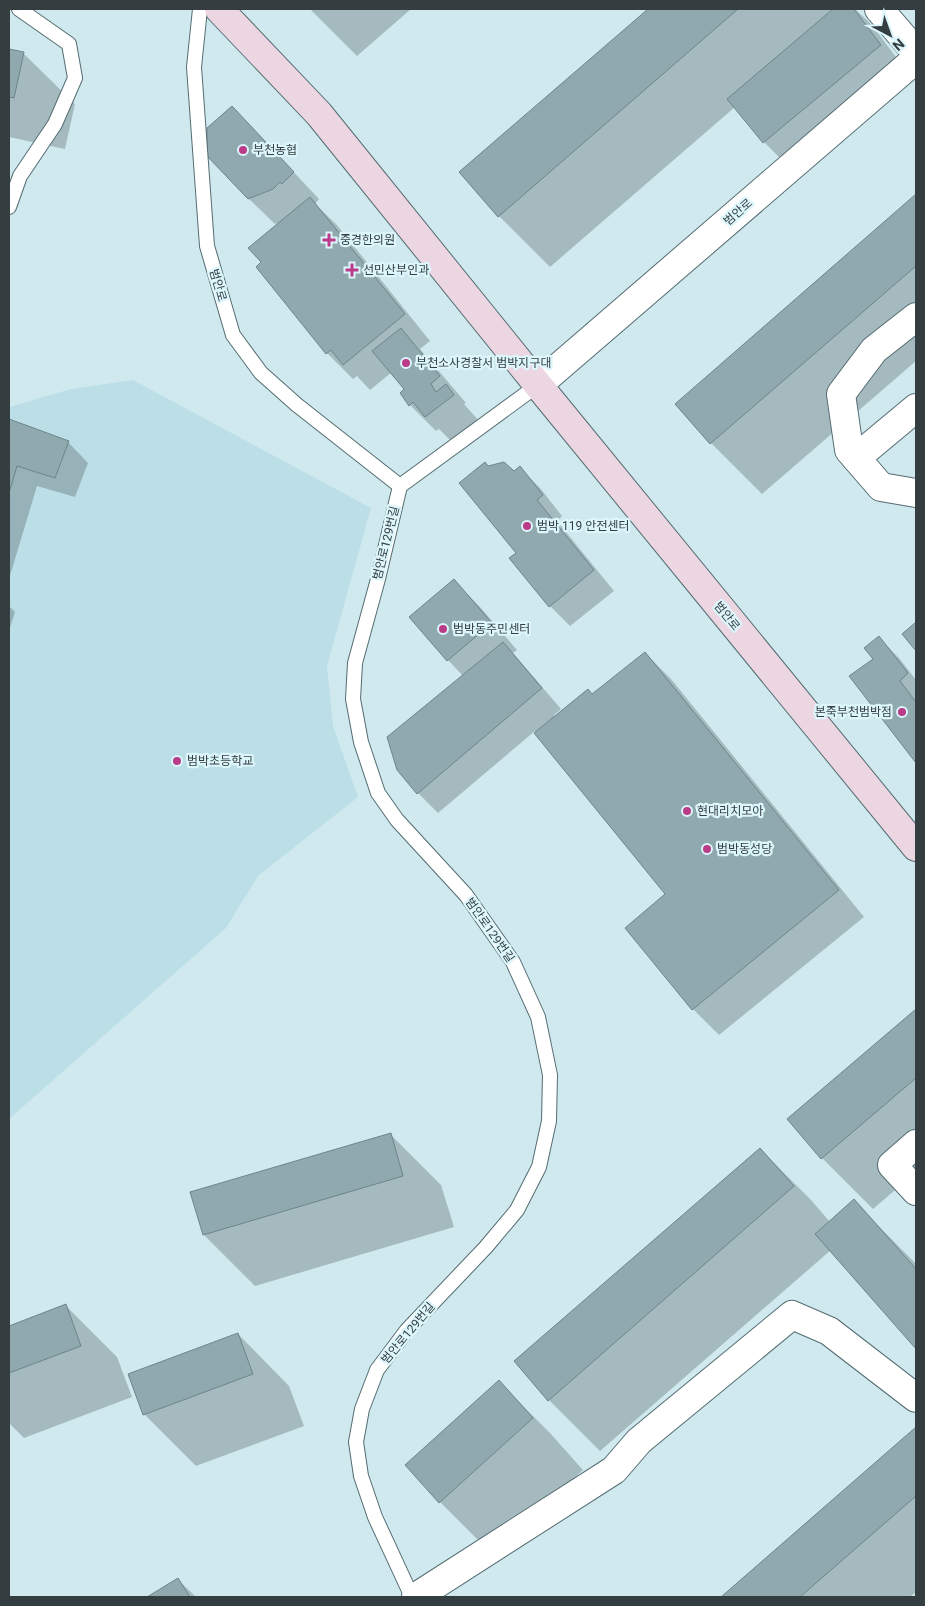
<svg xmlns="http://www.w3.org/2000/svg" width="925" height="1606" font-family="Roboto,'Noto Sans KR',sans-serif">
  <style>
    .built { fill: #bcdfe7 }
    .shadow { fill: #0003 }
    .building { fill: #90a9ae; stroke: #6c848a }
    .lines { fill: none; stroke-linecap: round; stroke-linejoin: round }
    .lane-casing { stroke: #546c71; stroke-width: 16 }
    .street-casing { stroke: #546c71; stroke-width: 30 }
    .secondary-casing { stroke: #546c71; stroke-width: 30 }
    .lane { stroke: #fff; stroke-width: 14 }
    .street { stroke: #fff; stroke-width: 28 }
    .secondary { stroke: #ecd6e2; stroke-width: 28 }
    .poi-dot { fill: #ba3b88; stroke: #dcf6fc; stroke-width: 2 }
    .labels { text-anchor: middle; stroke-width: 4.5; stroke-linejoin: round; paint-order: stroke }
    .poi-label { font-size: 12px; fill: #343e40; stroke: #dcf6fc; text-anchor: start }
    .street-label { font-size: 12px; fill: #343e40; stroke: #dcf6fc }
  </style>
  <rect width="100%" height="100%" fill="#cfe9ef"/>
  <!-- built -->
  <polygon class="built" points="133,380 371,508 327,666 333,726 358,797 258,876 226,928 9,1119 9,407 71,389"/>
  <!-- shadow -->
  <g class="shadow">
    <polygon points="310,9 411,9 357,56"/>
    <polygon points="650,9 855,9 872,25 907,72 790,168 764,142 735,107 550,267 499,216 461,173"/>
    <polygon points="9,50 23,53 75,104 65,149 9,137"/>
    <polygon points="258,134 319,199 315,204 336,224 430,341 420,349 466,403 464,404 479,421 452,442 439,429 436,431 410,405 402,393 406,389 392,372 370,390 357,376 353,379 327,353 263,263 280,222 275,224 248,198"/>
    <polygon points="916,196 916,361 762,494 711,443 676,404"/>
    <polygon points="9,420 68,442 88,463 75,497 37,486 9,579"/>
    <polygon points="520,468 540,488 562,516 557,521 614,591 570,626 550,606 518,553 514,472"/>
    <polygon points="454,581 480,607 517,650 513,653 561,709 554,715 556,717 593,696 645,653 671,679 864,917 719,1035 693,1009 667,895 535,731 438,813 418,793 463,676 448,660 411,617"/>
    <polygon points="9,606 15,612 9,631"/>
    <polygon points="879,638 899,658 916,680 916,761 851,676 874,659"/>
    <polygon points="916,1011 916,1172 873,1209 822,1158 789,1119"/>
    <polygon points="390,1134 441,1185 454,1227 255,1286 204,1235"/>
    <polygon points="760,1149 811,1200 830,1222 854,1201 916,1264 916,1347 831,1250 600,1451 549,1400"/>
    <polygon points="66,1306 117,1357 132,1397 24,1438 9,1423 9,1327"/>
    <polygon points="238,1334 289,1386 304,1426 196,1466 144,1414"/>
    <polygon points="499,1382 550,1433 583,1470 491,1553 440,1502"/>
    <polygon points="916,1429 916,1592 910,1597 723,1597"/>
    <polygon points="178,1580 196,1597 149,1597"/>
  </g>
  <!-- building -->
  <g class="building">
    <polygon points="648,9 738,9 498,217 459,172"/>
    <polygon points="833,9 854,9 881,45 763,143 727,99"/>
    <polygon points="9,49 24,52 14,98 9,97"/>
    <polygon points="232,106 294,172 282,184 280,182 273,189 248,199 207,156 207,128"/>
    <polygon points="916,194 916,266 710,444 675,404"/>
    <polygon points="310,197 405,314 343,365 331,350 326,354 256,267 261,262 248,248"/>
    <polygon points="401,328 440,376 431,384 436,392 446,384 454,395 425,417 413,402 409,406 400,393 404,389 372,351"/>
    <polygon points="9,419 69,441 55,478 17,466 9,493"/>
    <polygon points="485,462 488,466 504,462 514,471 520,466 543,495 537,500 594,570 549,607 509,558 516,553 459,483"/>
    <polygon points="454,579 492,623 447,661 409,617"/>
    <polygon points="916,622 916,651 902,634"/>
    <polygon points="879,636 908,673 900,681 916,702 916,763 849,676 873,659 864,648"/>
    <polygon points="503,642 542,688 417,794 397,770 387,737"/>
    <polygon points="645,652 839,890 692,1010 625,928 665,894 534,733 588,689 592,694"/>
    <polygon points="916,1009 916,1078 821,1159 787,1119"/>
    <polygon points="391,1133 403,1176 203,1235 190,1192"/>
    <polygon points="760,1148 794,1186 548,1401 514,1361"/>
    <polygon points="854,1199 916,1269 916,1349 815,1234"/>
    <polygon points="66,1304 81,1346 9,1373 9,1326"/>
    <polygon points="238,1333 253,1374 143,1415 128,1374"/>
    <polygon points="499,1380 533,1418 439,1503 405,1465"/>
    <polygon points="916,1427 916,1496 800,1597 721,1597"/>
    <polygon points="178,1578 190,1597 147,1597"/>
  </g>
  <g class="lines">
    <!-- lane casing -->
    <g class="lane-casing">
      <g id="lane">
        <polyline points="200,9 194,67 207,246 233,335 261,373 297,405 400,486"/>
        <polyline points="9,207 20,176 55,124 75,78 69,44 19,9"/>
        <polyline points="412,1597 375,1517 361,1476 356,1442 362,1409 377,1370 407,1330 486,1247 517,1210 539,1167 549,1121 550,1075 538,1017 513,962 466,895 397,820 378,793 361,742 353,699 355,663 378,579 400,486 538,385"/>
      </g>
    </g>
    <!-- street casing -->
    <g class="street-casing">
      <g id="street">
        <polyline points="879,9 916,52"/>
        <polyline points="916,317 874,350 841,394 849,450 881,487 916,493"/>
        <polyline points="538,385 916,59"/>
        <polyline points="856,458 916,408"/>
        <polyline points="916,1144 892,1165 916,1191"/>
        <polyline points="416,1597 614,1470 639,1441 792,1315 829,1331 916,1398"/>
      </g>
    </g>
    <!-- secondary casing -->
    <g class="secondary-casing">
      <polyline id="secondary" points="219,9 319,114 538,385 916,847"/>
    </g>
    <!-- lane -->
    <use href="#lane" class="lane"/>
    <!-- street -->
    <use href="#street" class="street"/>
    <!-- secondary -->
    <use href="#secondary" class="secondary"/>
  </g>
  <!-- markers -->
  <g class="poi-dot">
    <circle cx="243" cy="150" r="5"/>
    <path d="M326.5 232.5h5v5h5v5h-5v5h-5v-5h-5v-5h5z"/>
    <path d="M349.5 262.5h5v5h5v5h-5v5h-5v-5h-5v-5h5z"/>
    <circle cx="406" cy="363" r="5"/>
    <circle cx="527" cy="526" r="5"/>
    <circle cx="443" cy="629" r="5"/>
    <circle cx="902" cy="712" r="5"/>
    <circle cx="177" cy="761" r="5"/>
    <circle cx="687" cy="811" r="5"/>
    <circle cx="707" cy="849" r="5"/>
  </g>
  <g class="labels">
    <!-- poi labels -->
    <g class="poi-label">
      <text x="253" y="154">부천농협</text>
      <text x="340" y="244">중경한의원</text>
      <text x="363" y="274">선민산부인과</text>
      <text x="416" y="367">부천소사경찰서 범박지구대</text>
      <text x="537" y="530">범박 119 안전센터</text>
      <text x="453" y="633">범박동주민센터</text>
      <text x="892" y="716" text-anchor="end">본죽부천범박점</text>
      <text x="187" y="765">범박초등학교</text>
      <text x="697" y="815">현대리치모아</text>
      <text x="717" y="853">범박동성당</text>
    </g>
    <!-- street labels -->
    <g class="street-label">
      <text transform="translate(738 212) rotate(-41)" y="4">범안로</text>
      <text transform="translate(218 285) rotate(74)" y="4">범안로</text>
      <text transform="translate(386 543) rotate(-76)" y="4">범안로129번길</text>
      <text transform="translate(727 616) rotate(51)" y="4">범안로</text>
      <text transform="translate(490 930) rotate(55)" y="4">범안로129번길</text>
      <text transform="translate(408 1333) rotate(-50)" y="4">범안로129번길</text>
    </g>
  </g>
  <!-- border -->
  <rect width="925" height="1606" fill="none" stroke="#343e40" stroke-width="20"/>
  <!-- north arrow -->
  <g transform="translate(890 35) rotate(139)" stroke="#dcf6fc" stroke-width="4" paint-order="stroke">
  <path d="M0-4L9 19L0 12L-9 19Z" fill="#343e40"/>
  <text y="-8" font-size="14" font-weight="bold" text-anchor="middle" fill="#343e40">N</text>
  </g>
</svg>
